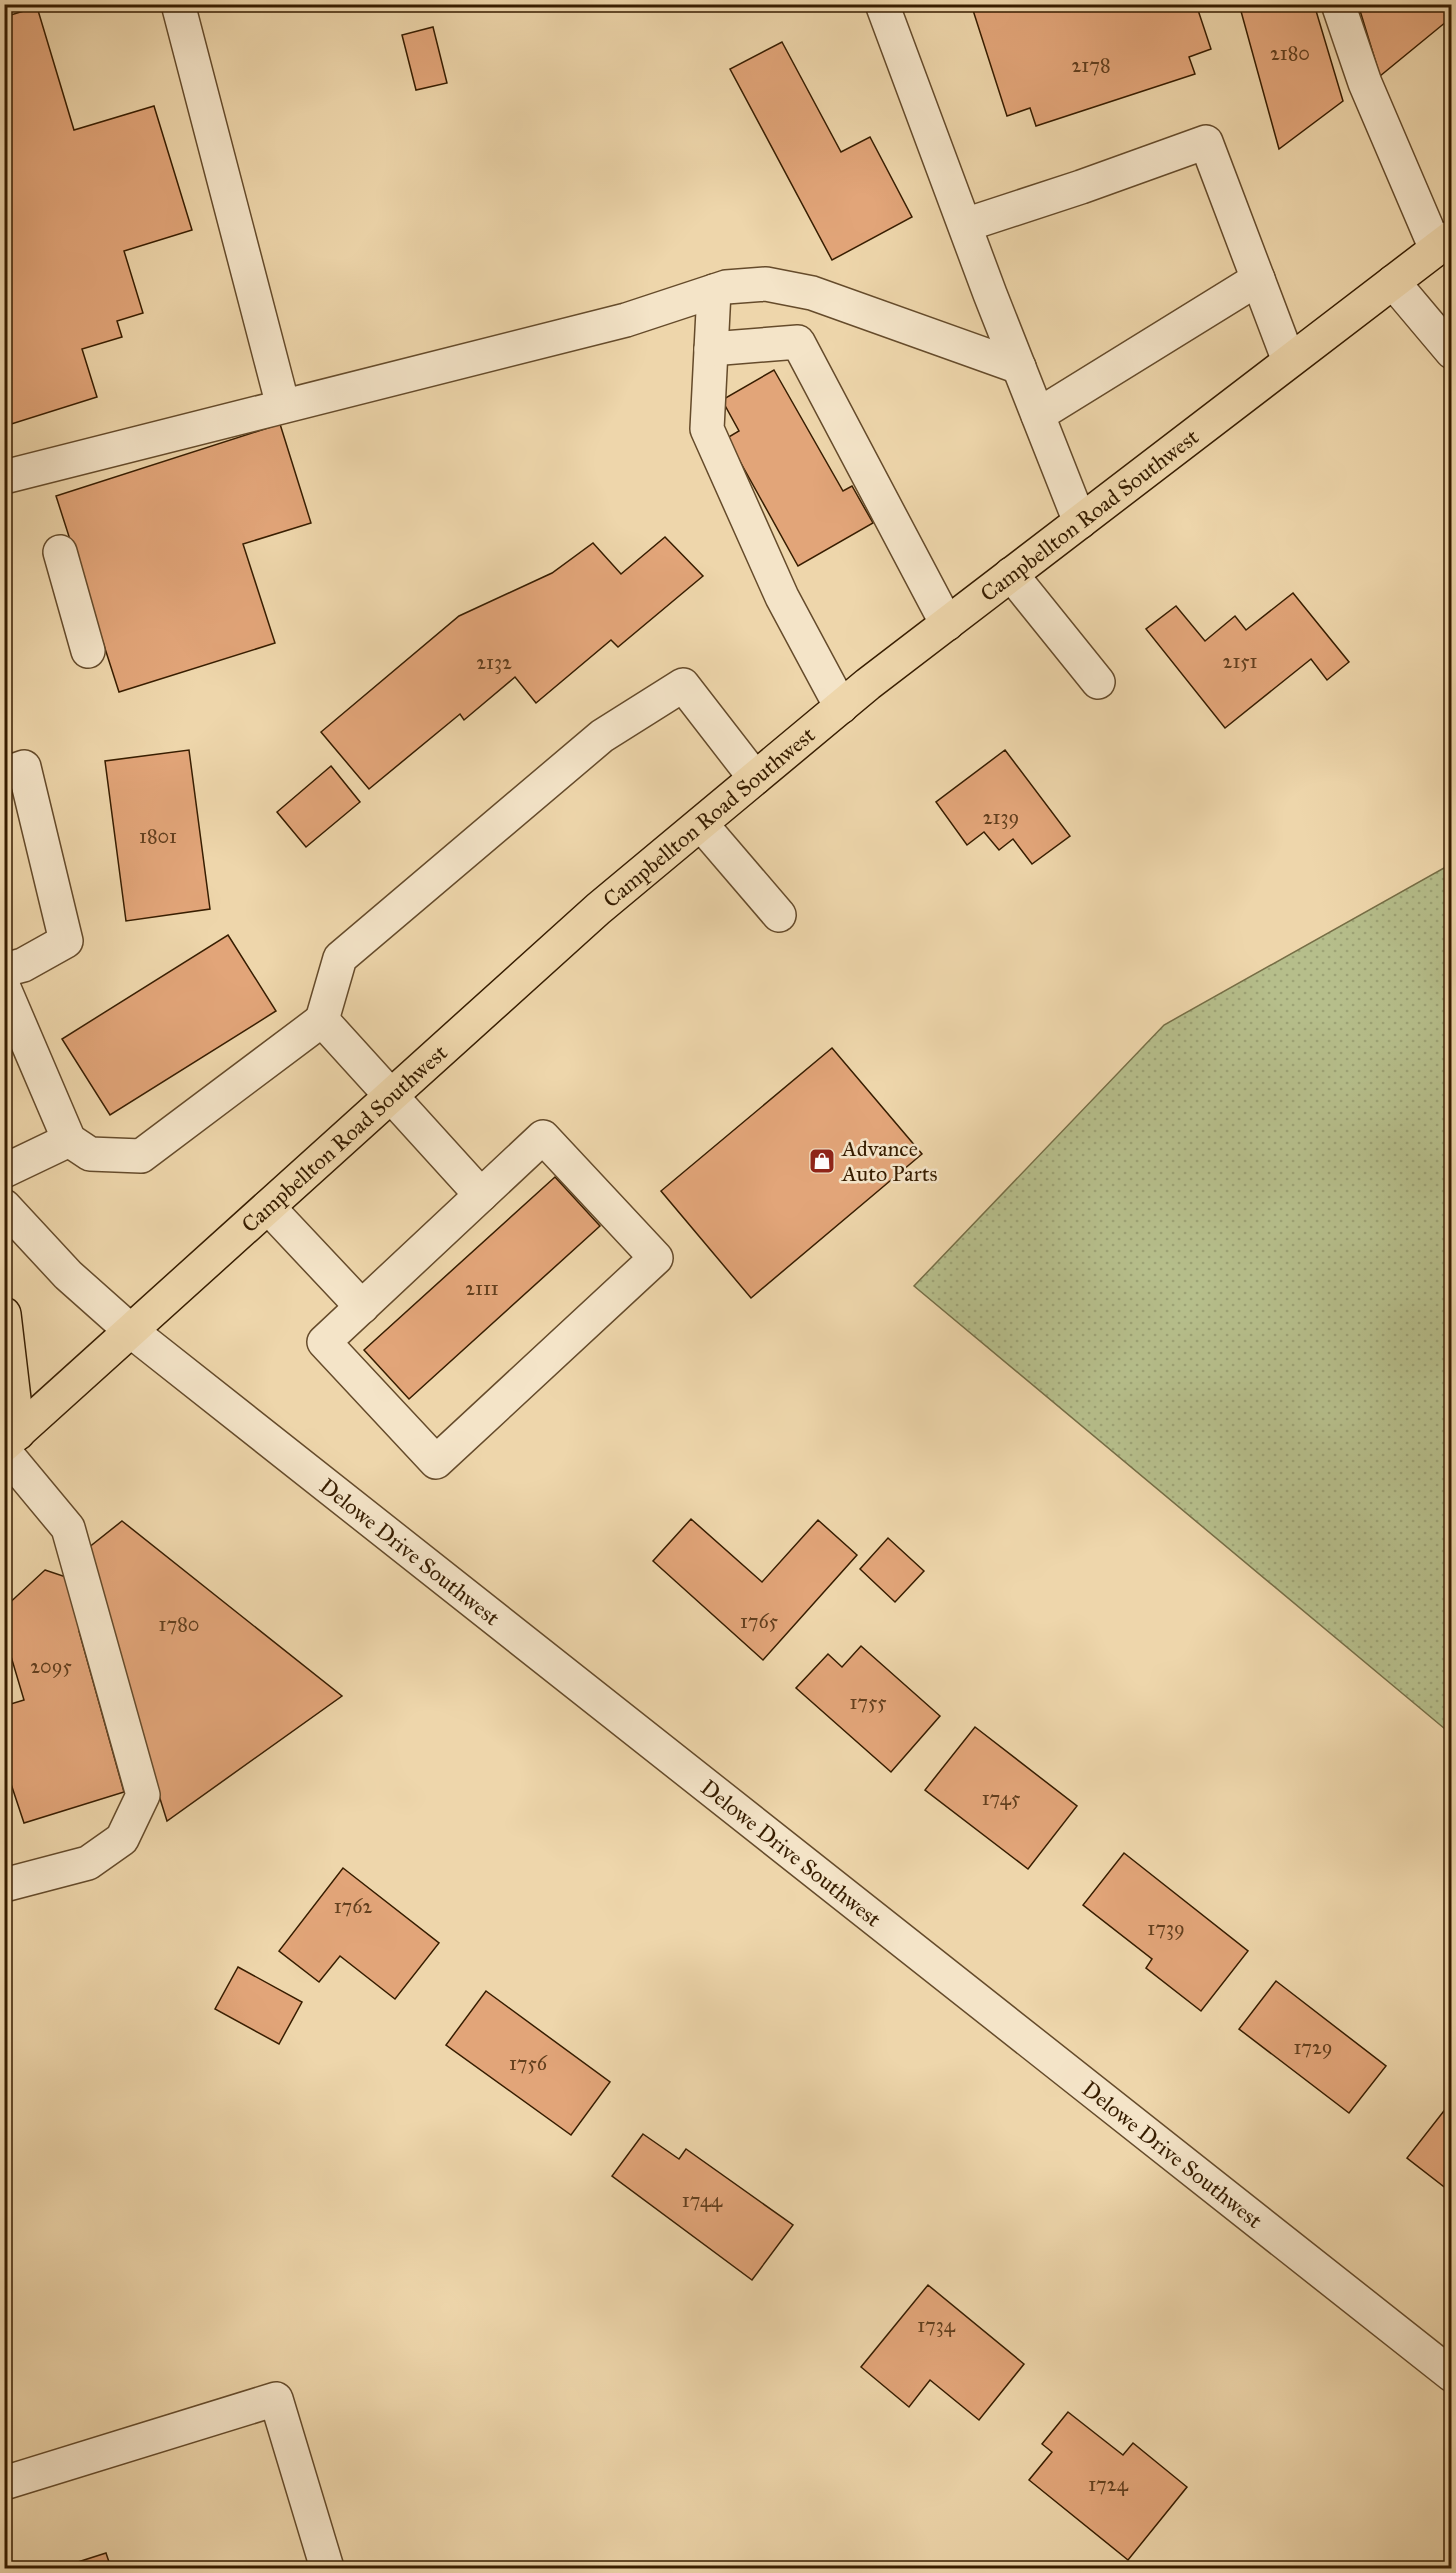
<svg xmlns="http://www.w3.org/2000/svg" width="1456" height="2573" font-family="'IM FELL Great Primer',serif">
  <style>
    .grass { fill: url(#grass-dots); stroke: #766e46; stroke-width: 1.5 }
    .building { fill: #e2a579; stroke: #371d00; stroke-width: 1.5 }
    .lines { fill: none; stroke-linecap: round; stroke-linejoin: round }
    .minor-casing { stroke: #654b2b; stroke-width: 36 }
    .major-casing { stroke: #371d00; stroke-width: 36 }
    .minor { stroke: #f4e4c8; stroke-width: 33 }
    .major { stroke: #eed6ab; stroke-width: 33 }
    .labels { text-anchor: middle; stroke-width: 5; stroke-linejoin: round; paint-order: stroke }
    .number-label { font-size: 20px; fill: #623f1e }
    .street-label { font-size: 22px; fill: #371d00; stroke: #f4e4c8 }
    .poi-label { font-size: 22px; fill: #371d00; stroke: #f4e4c8; text-anchor: start }
  </style>
  <defs>
    <pattern id="grass-dots" width="8" height="8" patternUnits="userSpaceOnUse" patternTransform="scale(1.5)"><rect width="8" height="8" fill="#b6be8b"/><path d="M2 2h.1M6 6h.1" fill="none" stroke="#9da376" stroke-width="1.8" stroke-linecap="round"/></pattern>
  </defs>
  <rect width="100%" height="100%" fill="#eed6ab"/>
  <filter id="stains"><feTurbulence type="fractalNoise" baseFrequency=".00333" numOctaves="4"/><feColorMatrix values="0 0 0 0 .2 0 0 0 0 .09 0 0 0 0 .02 0 0 0 .5 -.17"/></filter>
  <radialGradient id="worn" r=".72"><stop offset=".6" stop-color="#630" stop-opacity="0"/><stop offset="1" stop-color="#630" stop-opacity=".3"/></radialGradient>
  <!-- grass -->
  <polygon class="grass" points="1451,864 1451,1734 914,1286 1164,1025"/>
  <!-- building -->
  <g class="building">
    <polygon points="971,4 1196,4 1211,49 1189,57 1195,74 1036,126 1030,108 1007,116"/>
    <polygon points="1239,4 1314,4 1343,101 1279,149"/>
    <polygon points="1358,4 1452,4 1452,17 1380,76"/>
    <polygon points="37,7 74,130 154,106 192,230 124,251 143,313 117,321 122,337 82,349 97,397 5,426 4,17"/>
    <polygon points="433,27 447,83 416,90 402,35"/>
    <polygon points="782,42 841,152 870,137 912,217 832,260 730,69"/>
    <polygon points="774,370 843,491 852,486 873,523 798,566 727,438 739,431 722,400"/>
    <polygon points="280,424 311,523 243,544 275,643 119,692 56,496"/>
    <polygon points="665,537 703,576 618,647 611,640 536,703 515,677 464,720 460,714 369,789 321,732 459,616 552,573 593,543 621,574"/>
    <polygon points="1293,593 1349,662 1327,680 1311,659 1225,728 1146,629 1176,606 1205,641 1235,616 1246,630"/>
    <polygon points="189,750 210,909 126,921 105,761"/>
    <polygon points="1005,750 1070,836 1032,864 1013,839 999,850 984,832 967,845 936,802"/>
    <polygon points="331,766 360,802 306,847 277,812"/>
    <polygon points="228,935 276,1011 110,1115 62,1039"/>
    <polygon points="832,1048 922,1154 751,1298 661,1191"/>
    <polygon points="555,1177 600,1226 409,1399 364,1350"/>
    <polygon points="691,1519 762,1582 818,1520 857,1555 763,1660 653,1561"/>
    <polygon points="122,1521 342,1696 167,1821 83,1552"/>
    <polygon points="888,1538 924,1571 895,1602 860,1569"/>
    <polygon points="45,1570 72,1579 88,1629 79,1631 124,1792 24,1823 10,1781 4,1783 4,1706 24,1700 4,1633 4,1608"/>
    <polygon points="861,1646 940,1716 891,1772 796,1688 828,1654 842,1667"/>
    <polygon points="975,1727 1077,1806 1028,1869 925,1790"/>
    <polygon points="1124,1853 1248,1951 1201,2011 1146,1968 1152,1959 1083,1905"/>
    <polygon points="343,1868 439,1943 395,1999 340,1956 319,1982 279,1951"/>
    <polygon points="238,1967 302,2002 279,2044 215,2009"/>
    <polygon points="1276,1981 1386,2066 1349,2113 1239,2029"/>
    <polygon points="486,1991 610,2082 571,2135 446,2045"/>
    <polygon points="1447,2107 1452,2110 1452,2193 1407,2158"/>
    <polygon points="643,2134 679,2159 686,2149 793,2225 752,2280 612,2176"/>
    <polygon points="928,2285 1024,2364 979,2420 930,2380 909,2407 861,2367"/>
    <polygon points="1068,2412 1123,2455 1133,2443 1187,2487 1128,2560 1029,2480 1052,2452 1042,2444"/>
    <polygon points="106,2553 111,2568 59,2568"/>
  </g>
  <g class="lines">
    <!-- minor casing -->
    <g class="minor-casing">
      <g id="minor">
        <polyline points="178,4 283,406"/>
        <polyline points="882,4 990,294 1080,522"/>
        <polyline points="1338,4 1365,83 1436,249"/>
        <polyline points="965,225 1081,187 1206,142 1289,361"/>
        <polyline points="1393,282 1452,352"/>
        <polyline points="714,291 707,429 782,597 841,707"/>
        <polyline points="711,349 798,342 947,624"/>
        <polyline points="1038,415 1258,279"/>
        <polyline points="4,477 626,320 726,287 766,284 812,293 1019,367"/>
        <polyline points="60,552 88,651"/>
        <polyline points="1011,574 1098,682"/>
        <polyline points="4,774 24,767 66,941 23,965 4,970"/>
        <polyline points="701,824 779,915"/>
        <polyline points="4,988 69,1140 90,1154 141,1156 322,1020 481,1195"/>
        <polyline points="322,1020 340,958 602,736 683,685 755,778"/>
        <polygon points="543,1137 656,1258 436,1462 324,1342"/>
        <polyline points="4,1171 69,1140"/>
        <path id="s1" d="M4,1206L68,1275L131,1331L1452,2375"/>
        <polyline points="268,1207 362,1307"/>
        <polyline points="4,1451 68,1528 143,1795 122,1839 88,1863 4,1885"/>
        <polyline points="4,2483 276,2399 327,2568"/>
      </g>
    </g>
    <!-- major casing -->
    <g class="major-casing">
      <g id="major">
        <polyline points="4,1314 18,1433"/>
        <path id="s2" d="M4,1445L598,909L868,684L1452,237"/>
      </g>
    </g>
    <!-- minor -->
    <use href="#minor" class="minor"/>
    <!-- major -->
    <use href="#major" class="major"/>
  </g>
  <!-- icons -->
  <defs>
    <g id="shop-square" transform="scale(1.35)"><rect x="-9" y="-9" width="18" height="18" rx="4" fill="#8f2418" stroke="#f4e4c8"/><path d="M-5-2.5h2.3a2.7 3.5 0 0 1 5.4 0H5L5.5 6h-11ZM-1.5-2.5h3a1.5 2.3 0 0 0-3 0Z" fill="#fff"/></g>
  </defs>
  <g fill-rule="evenodd">
    <use href="#shop-square" x="822" y="1161"/>
  </g>
  <g class="labels">
    <!-- number labels -->
    <g class="number-label">
      <text x="1290" y="60">2180</text>
      <text x="1091" y="72">2178</text>
      <text x="1240" y="668">2151</text>
      <text x="494" y="669">2132</text>
      <text x="1001" y="824">2139</text>
      <text x="158" y="843">1801</text>
      <text x="482" y="1295">2111</text>
      <text x="759" y="1628">1765</text>
      <text x="179" y="1631">1780</text>
      <text x="51" y="1673">2095</text>
      <text x="868" y="1709">1755</text>
      <text x="1001" y="1805">1745</text>
      <text x="353" y="1913">1762</text>
      <text x="1166" y="1935">1739</text>
      <text x="1313" y="2054">1729</text>
      <text x="528" y="2070">1756</text>
      <text x="702" y="2207">1744</text>
      <text x="936" y="2332">1734</text>
      <text x="1108" y="2491">1724</text>
    </g>
    <!-- street labels -->
    <g class="street-label">
      <text dy="8" stroke="none"><textPath href="#s2" startOffset="1430">Campbellton Road Southwest</textPath></text>
      <text dy="8" stroke="none"><textPath href="#s2" startOffset="944">Campbellton Road Southwest</textPath></text>
      <text dy="8" stroke="none"><textPath href="#s2" startOffset="458">Campbellton Road Southwest</textPath></text>
      <text dy="8" stroke="none"><textPath href="#s1" startOffset="534">Delowe Drive Southwest</textPath></text>
      <text dy="8" stroke="none"><textPath href="#s1" startOffset="1020">Delowe Drive Southwest</textPath></text>
      <text dy="8" stroke="none"><textPath href="#s1" startOffset="1506">Delowe Drive Southwest</textPath></text>
    </g>
    <!-- poi labels -->
    <g class="poi-label">
      <text x="842" y="1156">Advance<tspan x="842" dy="25">Auto Parts</tspan></text>
    </g>
  </g>
  <!-- margin -->
  <rect width="1456" height="2573" fill="none" stroke="#eed6ab" stroke-width="24"/>
  <rect x="6" y="6" width="1444" height="2561" fill="none" stroke="#371d00" stroke-width="3"/>
  <rect x="12" y="12" width="1432" height="2549" fill="none" stroke="#371d00" stroke-width="1.5"/>
  <rect width="100%" height="100%" filter="url(#stains)"/>
  <rect width="100%" height="100%" fill="url(#worn)"/>
</svg>
